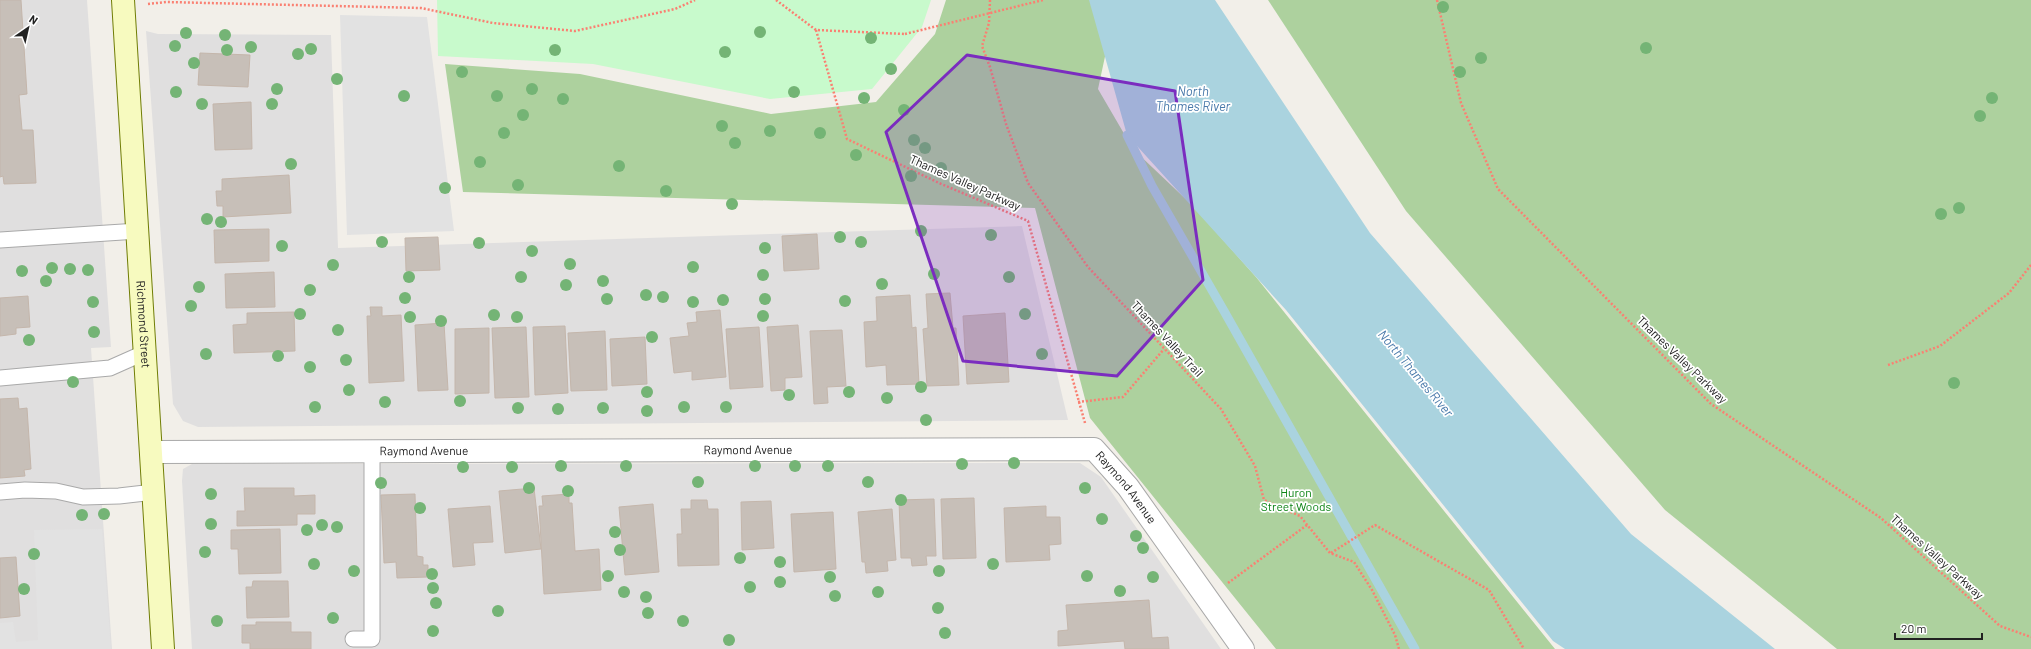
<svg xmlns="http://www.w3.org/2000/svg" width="2031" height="649" font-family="Barlow,sans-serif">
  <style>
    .residential { fill: #e0dfdf }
    .forest { fill: #add19e }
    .park { fill: #c8facc }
    .parking { fill: #e2e2e2 }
    .water { fill: #aad3df }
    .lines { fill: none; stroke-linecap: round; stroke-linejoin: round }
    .stream { stroke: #aad3df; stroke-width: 9 }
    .building { fill: #c7bfb8; stroke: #c4b6ab }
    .service-casing { stroke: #a9a9a9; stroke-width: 17 }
    .minor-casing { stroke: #a9a9a9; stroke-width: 24 }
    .secondary-casing { stroke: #707d05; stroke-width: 24 }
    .path { stroke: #fa8072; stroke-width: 2.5; stroke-dasharray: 2 2; stroke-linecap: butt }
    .service { stroke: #fff; stroke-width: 15 }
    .minor { stroke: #fff; stroke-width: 22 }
    .secondary { stroke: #f7fabf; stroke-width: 22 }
    .path-bridge { stroke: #fa8072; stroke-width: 2.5; stroke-dasharray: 2 2; stroke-linecap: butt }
    .tree { fill: #74b475 }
    .marked { fill: #7b2cbf; fill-opacity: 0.2; stroke: #7b2cbf; stroke-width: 3; stroke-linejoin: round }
    .labels { text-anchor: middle; stroke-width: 3.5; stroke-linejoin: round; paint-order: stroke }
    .street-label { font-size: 12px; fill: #222; stroke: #fff }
    .park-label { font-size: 12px; fill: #0c8416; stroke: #fff }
    .water-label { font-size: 13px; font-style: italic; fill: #4a7aab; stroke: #fff }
  </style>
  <rect width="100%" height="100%" fill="#f2efe9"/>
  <!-- residential -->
  <g class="residential">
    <polygon points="0,0 87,0 111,347 91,348 112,649 0,649"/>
    <polygon points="146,31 158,34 331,35 338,248 1022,226 1068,420 198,427 183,421 173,404"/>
    <polygon points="1080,463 1101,477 1221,649 192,649 182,481 183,469 192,464"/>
  </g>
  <!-- forest -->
  <g class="forest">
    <polygon points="946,0 1095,0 1109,38 1098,89 1133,149 1192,205 1256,277 1555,649 1276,649 1090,418 1035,208 463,192 445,64 580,74 771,114 876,102 935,34"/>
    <polygon points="1268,0 2031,0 2031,649 1837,649 1665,510 1406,211"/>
  </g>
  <!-- park -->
  <polygon class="park" points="437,0 931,0 922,27 872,89 770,99 593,64 438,56"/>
  <!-- parking -->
  <g class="parking">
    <polygon points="340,15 427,17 454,231 347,235"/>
    <polygon points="102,529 111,649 0,649 0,623 13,622 16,642 38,640 34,530"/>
  </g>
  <!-- water -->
  <polygon class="water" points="1089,0 1215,0 1370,233 1631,534 1775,649 1565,649 1553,641 1286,310 1127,135"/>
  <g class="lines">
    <!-- stream -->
    <polyline class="stream" points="1127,135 1152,186 1224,311 1415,649"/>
  </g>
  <!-- building -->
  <g class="building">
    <polygon points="0,0 21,0 27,94 19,95 22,130 33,130 36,183 4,184 3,176 0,177"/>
    <polygon points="200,53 250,55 248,87 198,85"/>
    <polygon points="251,102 252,149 215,150 213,104"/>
    <polygon points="289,175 291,213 223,217 223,206 217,206 216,191 222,191 222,179"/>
    <polygon points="269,229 269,261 215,263 214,230"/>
    <polygon points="817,234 819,269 784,271 782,236"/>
    <polygon points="438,237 440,270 406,271 405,238"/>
    <polygon points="274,272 275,307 226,308 225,274"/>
    <polygon points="950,293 953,328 956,328 959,385 927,386 923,329 928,328 926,294"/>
    <polygon points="910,295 912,328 916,327 919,384 887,385 886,365 866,367 864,322 877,321 876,297"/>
    <polygon points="28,296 30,327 16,328 16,334 0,336 0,298"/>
    <polygon points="370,307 382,307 382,316 401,315 404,381 369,383 367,316 371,316"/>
    <polygon points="720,310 726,377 692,380 692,371 674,373 670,338 689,336 687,323 697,322 696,312"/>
    <polygon points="294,312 295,351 234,353 233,325 247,324 247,313"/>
    <polygon points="1005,313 1009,382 967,384 963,316"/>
    <polygon points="444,323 448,390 418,391 415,325"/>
    <polygon points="798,325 802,377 785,378 785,390 771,391 767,327"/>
    <polygon points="565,326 568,393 535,395 533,327"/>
    <polygon points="526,327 529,397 495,398 492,328"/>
    <polygon points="759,327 763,387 730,389 726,329"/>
    <polygon points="489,328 489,393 455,394 455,329"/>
    <polygon points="842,330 846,386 827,387 828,403 814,404 810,331"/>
    <polygon points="605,331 607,390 571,391 568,333"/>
    <polygon points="645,337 647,384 612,386 610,339"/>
    <polygon points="18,398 19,409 27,408 31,469 24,470 25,476 0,478 0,399"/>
    <polygon points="244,488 294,488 294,496 315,495 315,514 297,514 297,525 237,526 237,511 245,511"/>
    <polygon points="534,488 541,549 505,553 499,491"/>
    <polygon points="415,494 417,556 423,557 423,565 428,565 428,577 397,578 396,562 384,563 381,495"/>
    <polygon points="569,494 569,503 572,503 575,551 599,549 601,590 544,594 539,506 543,506 542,496"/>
    <polygon points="974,498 976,558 943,559 941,499"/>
    <polygon points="934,499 936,556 926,556 927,565 912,566 911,558 901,558 899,500"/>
    <polygon points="691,500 707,500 708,509 718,509 719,565 678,566 677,534 682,534 681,509 691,509"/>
    <polygon points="771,501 774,548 742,550 741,502"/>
    <polygon points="653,504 659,572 625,575 619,507"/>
    <polygon points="490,506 493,542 473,543 475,565 453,567 448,509"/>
    <polygon points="1046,506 1046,517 1060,517 1061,544 1049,545 1050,560 1006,562 1004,508"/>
    <polygon points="892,509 896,560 887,561 888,571 866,573 865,562 862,562 858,512"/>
    <polygon points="833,512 836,569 794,572 791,514"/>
    <polygon points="280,529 281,573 239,574 238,549 231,549 231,530"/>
    <polygon points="16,557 20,616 0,618 0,558"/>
    <polygon points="253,581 288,581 289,617 247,618 246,587 252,587"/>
    <polygon points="1149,600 1152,638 1168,637 1169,649 1125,649 1124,641 1058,646 1058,631 1068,630 1066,605"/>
    <polygon points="256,622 291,622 291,632 311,632 311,649 250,649 250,643 242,643 242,625 256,625"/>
  </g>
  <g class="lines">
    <!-- service casing -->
    <g class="service-casing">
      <g id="service">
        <polyline points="0,240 138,231"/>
        <polyline points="0,378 110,368 146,352"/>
        <polyline points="0,492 25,490 56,491 83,497 119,496 154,492"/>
        <polyline points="353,639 372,639 372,451"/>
      </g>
    </g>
    <!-- minor casing -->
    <g class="minor-casing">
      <g id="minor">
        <path id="s1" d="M152,452L1094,449L1128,487L1243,649"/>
      </g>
    </g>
    <!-- secondary casing -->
    <g class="secondary-casing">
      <g id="secondary">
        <path id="s2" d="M123,0L163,649"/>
      </g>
    </g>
    <!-- path -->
    <g class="path">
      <polyline points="776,0 816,30 905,34"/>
      <polyline points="990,0 989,23 982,46 990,67 1006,124 1028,183 1088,267 1221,409 1255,466 1264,500 1300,516 1330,553 1354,562 1372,590 1395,635 1399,649"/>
      <polyline points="1437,0 1461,103 1498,189 1711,404 1881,518 2000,626 2031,637"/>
      <polyline points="148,4 166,2 421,8 493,23 575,31 675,9 695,0"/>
      <polyline points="816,30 847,139 939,183 1028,221 1085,423"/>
      <polyline points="1888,365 1940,346 2009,293 2031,265"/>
      <polyline points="1078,402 1123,397 1164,349"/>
      <polyline points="1331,553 1375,525 1489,590 1524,649"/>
      <polyline points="1228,583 1307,525"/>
    </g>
    <!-- service -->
    <use href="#service" class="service"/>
    <!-- minor -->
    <use href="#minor" class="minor"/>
    <!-- secondary -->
    <use href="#secondary" class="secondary"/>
    <!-- path-bridge -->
    <polyline class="path-bridge" points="905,34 1043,0"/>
  </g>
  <!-- trees -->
  <g class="tree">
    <circle cx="1443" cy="7" r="6"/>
    <circle cx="760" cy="32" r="6"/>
    <circle cx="186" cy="33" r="6"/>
    <circle cx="225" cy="35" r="6"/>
    <circle cx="871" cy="38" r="6"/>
    <circle cx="175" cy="46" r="6"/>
    <circle cx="251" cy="47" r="6"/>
    <circle cx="1646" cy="48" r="6"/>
    <circle cx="311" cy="49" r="6"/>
    <circle cx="227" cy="50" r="6"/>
    <circle cx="555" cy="50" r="6"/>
    <circle cx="725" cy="52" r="6"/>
    <circle cx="298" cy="54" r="6"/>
    <circle cx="1481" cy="58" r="6"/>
    <circle cx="194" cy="63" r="6"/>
    <circle cx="891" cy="69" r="6"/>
    <circle cx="462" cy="72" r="6"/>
    <circle cx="1460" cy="72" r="6"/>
    <circle cx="337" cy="79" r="6"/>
    <circle cx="277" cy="89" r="6"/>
    <circle cx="532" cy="89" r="6"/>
    <circle cx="176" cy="92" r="6"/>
    <circle cx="794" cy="92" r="6"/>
    <circle cx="404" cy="96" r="6"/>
    <circle cx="497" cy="96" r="6"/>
    <circle cx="864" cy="98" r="6"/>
    <circle cx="1992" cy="98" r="6"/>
    <circle cx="563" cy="99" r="6"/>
    <circle cx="202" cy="104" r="6"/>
    <circle cx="272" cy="104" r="6"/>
    <circle cx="904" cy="110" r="6"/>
    <circle cx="523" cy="115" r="6"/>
    <circle cx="1980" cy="116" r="6"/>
    <circle cx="722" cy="126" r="6"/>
    <circle cx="770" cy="131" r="6"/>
    <circle cx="504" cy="133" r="6"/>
    <circle cx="820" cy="133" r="6"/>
    <circle cx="914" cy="140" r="6"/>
    <circle cx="735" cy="143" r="6"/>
    <circle cx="925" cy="148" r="6"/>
    <circle cx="856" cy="155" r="6"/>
    <circle cx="480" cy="162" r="6"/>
    <circle cx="291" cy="164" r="6"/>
    <circle cx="619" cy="166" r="6"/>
    <circle cx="941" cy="168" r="6"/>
    <circle cx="911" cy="176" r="6"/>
    <circle cx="518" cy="185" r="6"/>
    <circle cx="445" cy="188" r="6"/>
    <circle cx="666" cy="191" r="6"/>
    <circle cx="732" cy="204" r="6"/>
    <circle cx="1959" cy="208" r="6"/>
    <circle cx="1941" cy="214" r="6"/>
    <circle cx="207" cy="219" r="6"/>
    <circle cx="221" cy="222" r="6"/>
    <circle cx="921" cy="231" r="6"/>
    <circle cx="991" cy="235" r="6"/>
    <circle cx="840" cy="237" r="6"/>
    <circle cx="382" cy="242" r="6"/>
    <circle cx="861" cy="242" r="6"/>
    <circle cx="479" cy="243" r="6"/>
    <circle cx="282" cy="246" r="6"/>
    <circle cx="765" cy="248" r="6"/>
    <circle cx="532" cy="251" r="6"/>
    <circle cx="570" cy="264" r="6"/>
    <circle cx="333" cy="265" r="6"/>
    <circle cx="693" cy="267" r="6"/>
    <circle cx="52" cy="268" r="6"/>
    <circle cx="70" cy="269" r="6"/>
    <circle cx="88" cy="270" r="6"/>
    <circle cx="22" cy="271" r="6"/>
    <circle cx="934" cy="274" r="6"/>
    <circle cx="763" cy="275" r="6"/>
    <circle cx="409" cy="277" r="6"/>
    <circle cx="521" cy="277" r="6"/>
    <circle cx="1009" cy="277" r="6"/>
    <circle cx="46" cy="281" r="6"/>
    <circle cx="603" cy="281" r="6"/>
    <circle cx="882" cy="284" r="6"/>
    <circle cx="566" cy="285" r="6"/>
    <circle cx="199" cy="287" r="6"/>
    <circle cx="310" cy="290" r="6"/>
    <circle cx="646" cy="295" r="6"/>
    <circle cx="663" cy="297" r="6"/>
    <circle cx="405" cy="298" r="6"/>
    <circle cx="607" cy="299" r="6"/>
    <circle cx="765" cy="299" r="6"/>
    <circle cx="723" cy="300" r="6"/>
    <circle cx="845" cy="301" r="6"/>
    <circle cx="93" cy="302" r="6"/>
    <circle cx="693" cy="302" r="6"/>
    <circle cx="191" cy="306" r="6"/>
    <circle cx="300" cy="314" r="6"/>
    <circle cx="1025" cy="314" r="6"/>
    <circle cx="494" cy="315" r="6"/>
    <circle cx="763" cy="316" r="6"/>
    <circle cx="410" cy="317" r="6"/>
    <circle cx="517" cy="317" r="6"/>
    <circle cx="441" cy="321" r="6"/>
    <circle cx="338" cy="330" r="6"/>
    <circle cx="94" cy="332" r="6"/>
    <circle cx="652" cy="337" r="6"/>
    <circle cx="29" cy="340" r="6"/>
    <circle cx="206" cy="354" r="6"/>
    <circle cx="1042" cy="354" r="6"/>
    <circle cx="278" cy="356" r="6"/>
    <circle cx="346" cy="360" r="6"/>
    <circle cx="310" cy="367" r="6"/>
    <circle cx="73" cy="382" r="6"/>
    <circle cx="1954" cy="383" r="6"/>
    <circle cx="921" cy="387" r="6"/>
    <circle cx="349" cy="390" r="6"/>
    <circle cx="647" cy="392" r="6"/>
    <circle cx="849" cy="392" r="6"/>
    <circle cx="789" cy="395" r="6"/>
    <circle cx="887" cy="398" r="6"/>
    <circle cx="460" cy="401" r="6"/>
    <circle cx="385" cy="402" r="6"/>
    <circle cx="315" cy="407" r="6"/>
    <circle cx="684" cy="407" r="6"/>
    <circle cx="726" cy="407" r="6"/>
    <circle cx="518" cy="408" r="6"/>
    <circle cx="603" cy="408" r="6"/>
    <circle cx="558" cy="409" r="6"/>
    <circle cx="647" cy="411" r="6"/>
    <circle cx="926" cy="420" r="6"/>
    <circle cx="1014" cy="463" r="6"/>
    <circle cx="962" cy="464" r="6"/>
    <circle cx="561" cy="466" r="6"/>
    <circle cx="626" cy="466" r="6"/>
    <circle cx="755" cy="466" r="6"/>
    <circle cx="795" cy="466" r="6"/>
    <circle cx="828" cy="466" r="6"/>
    <circle cx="463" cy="467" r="6"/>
    <circle cx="512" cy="467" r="6"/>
    <circle cx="698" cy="482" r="6"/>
    <circle cx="868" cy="482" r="6"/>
    <circle cx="381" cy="483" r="6"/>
    <circle cx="529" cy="488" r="6"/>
    <circle cx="1085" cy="488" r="6"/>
    <circle cx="568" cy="491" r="6"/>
    <circle cx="211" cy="494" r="6"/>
    <circle cx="901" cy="500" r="6"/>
    <circle cx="420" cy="508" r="6"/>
    <circle cx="104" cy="514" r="6"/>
    <circle cx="82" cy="515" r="6"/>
    <circle cx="1102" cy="519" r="6"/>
    <circle cx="211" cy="524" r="6"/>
    <circle cx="322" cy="525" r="6"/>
    <circle cx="337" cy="527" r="6"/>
    <circle cx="307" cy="530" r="6"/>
    <circle cx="615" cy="532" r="6"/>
    <circle cx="1136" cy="536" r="6"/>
    <circle cx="1143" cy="548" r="6"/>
    <circle cx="620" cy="550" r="6"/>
    <circle cx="205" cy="552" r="6"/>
    <circle cx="34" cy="554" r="6"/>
    <circle cx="740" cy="558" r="6"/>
    <circle cx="780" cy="562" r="6"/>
    <circle cx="314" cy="564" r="6"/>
    <circle cx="993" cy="564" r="6"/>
    <circle cx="354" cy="571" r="6"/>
    <circle cx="939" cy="571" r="6"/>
    <circle cx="432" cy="574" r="6"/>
    <circle cx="608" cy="576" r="6"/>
    <circle cx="1087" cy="576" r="6"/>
    <circle cx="830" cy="577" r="6"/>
    <circle cx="1153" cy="577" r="6"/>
    <circle cx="780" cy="582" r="6"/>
    <circle cx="750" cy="587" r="6"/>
    <circle cx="433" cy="588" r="6"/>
    <circle cx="24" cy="589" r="6"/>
    <circle cx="1120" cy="591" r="6"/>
    <circle cx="624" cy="592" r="6"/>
    <circle cx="878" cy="592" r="6"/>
    <circle cx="835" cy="596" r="6"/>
    <circle cx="646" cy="597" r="6"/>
    <circle cx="436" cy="603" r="6"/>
    <circle cx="938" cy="608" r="6"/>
    <circle cx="498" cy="611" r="6"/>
    <circle cx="648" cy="613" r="6"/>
    <circle cx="333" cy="618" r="6"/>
    <circle cx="217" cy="621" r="6"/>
    <circle cx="683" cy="621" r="6"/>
    <circle cx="433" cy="631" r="6"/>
    <circle cx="945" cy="633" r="6"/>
    <circle cx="729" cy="640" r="6"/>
  </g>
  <!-- marked area -->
  <path class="marked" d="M967,55L1175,91L1203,280L1117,376L963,361L886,132Z"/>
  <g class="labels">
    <!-- street labels -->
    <g class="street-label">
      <text transform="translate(965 183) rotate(24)" y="4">Thames Valley Parkway</text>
      <text dy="4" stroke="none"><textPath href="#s2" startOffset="325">Richmond Street</textPath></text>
      <text transform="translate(1167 339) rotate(47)" y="4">Thames Valley Trail</text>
      <text transform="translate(1682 360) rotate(44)" y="4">Thames Valley Parkway</text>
      <text dy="4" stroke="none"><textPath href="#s1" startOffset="596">Raymond Avenue</textPath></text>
      <text dy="4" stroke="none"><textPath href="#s1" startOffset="272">Raymond Avenue</textPath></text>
      <text dy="4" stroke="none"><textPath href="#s1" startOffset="992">Raymond Avenue</textPath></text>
      <text transform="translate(1937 557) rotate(42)" y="4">Thames Valley Parkway</text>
    </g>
    <!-- park labels -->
    <g class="park-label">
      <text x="1296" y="497">Huron<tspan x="1296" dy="14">Street Woods</tspan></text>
    </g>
    <!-- water labels -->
    <g class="water-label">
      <text x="1193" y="96">North<tspan x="1193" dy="15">Thames River</tspan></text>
      <text transform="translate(1416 373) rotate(50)" y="5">North Thames River</text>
    </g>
  </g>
  <!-- north arrow -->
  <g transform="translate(28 28) rotate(34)" stroke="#ffffff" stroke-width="3" paint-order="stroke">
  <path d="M0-3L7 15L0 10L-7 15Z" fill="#222222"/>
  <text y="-6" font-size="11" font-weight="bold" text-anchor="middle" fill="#222222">N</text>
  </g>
  <!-- scale -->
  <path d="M1895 633v6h87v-6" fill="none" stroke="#222222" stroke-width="2"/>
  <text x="1901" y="633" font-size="12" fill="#222222" stroke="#ffffff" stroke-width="3" paint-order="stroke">20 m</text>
</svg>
